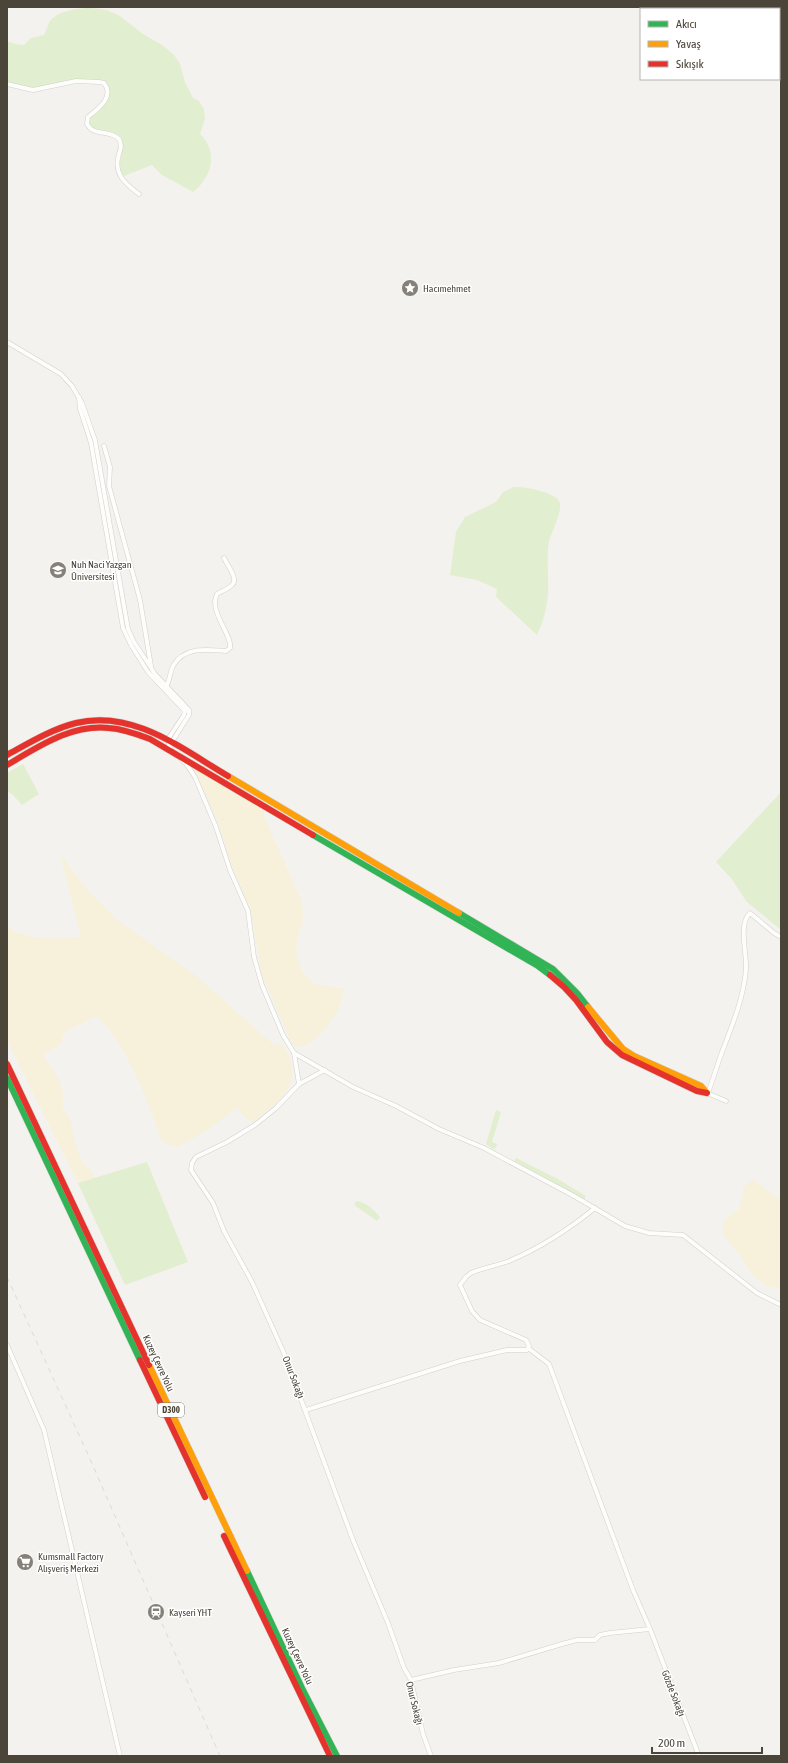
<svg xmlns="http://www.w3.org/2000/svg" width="788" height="1763" font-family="'Asap Condensed',sans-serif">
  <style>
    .green { fill: #e1eecf }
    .sand { fill: #f7f0da }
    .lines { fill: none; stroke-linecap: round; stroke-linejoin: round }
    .street-casing { stroke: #d2d0cb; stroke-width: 5 }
    .fast-casing { stroke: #d3cfc5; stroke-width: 7 }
    .slow-casing { stroke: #d3cfc5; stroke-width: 7 }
    .jam-casing { stroke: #d3cfc5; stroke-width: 7 }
    .street { stroke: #fdfdfc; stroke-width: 4 }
    .fast { stroke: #30b455; stroke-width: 6 }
    .slow { stroke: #ff9f0a; stroke-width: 6 }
    .jam { stroke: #e5322d; stroke-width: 6 }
    .rail { stroke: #dbdbda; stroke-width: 1; stroke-dasharray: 5 5; stroke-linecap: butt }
    .labels { text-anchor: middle; stroke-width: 3; stroke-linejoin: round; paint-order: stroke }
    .shield { fill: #fff; stroke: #817c74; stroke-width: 1 }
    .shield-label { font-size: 9px; font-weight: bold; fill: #4b4439 }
    .poi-label { font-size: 10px; fill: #4b4439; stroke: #fff; text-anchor: start }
    .street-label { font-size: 10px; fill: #4b4439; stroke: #fff }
  </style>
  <rect width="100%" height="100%" fill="#f4f2ee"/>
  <!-- green -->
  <g class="green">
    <path d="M92,8L107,10L120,16L143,34L162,45L174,55L180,64L185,82L193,98L199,101L204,109L205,119L200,134C219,152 212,177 193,192L162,175L152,165L124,176C114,163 127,152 121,137C112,127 98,134 89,124V118C102,112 108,101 109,88L104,80H73L34,88L7,82V41L15,44L24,45L31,38L44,35C47,30 47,25 50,21C59,10 79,8 92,8Z"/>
    <path d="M514,487C523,486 555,492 559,501C564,509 552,531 549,541C546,559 549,576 548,593C547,608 543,622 537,635L496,597L497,589L477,580L450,575L456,532L465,517L496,502L503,492Z"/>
    <polygon points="23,764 39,794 22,805 13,795 7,791 7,773"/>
    <polygon points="781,792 781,930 747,902 731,878 716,862"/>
    <polygon points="496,1110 501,1112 492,1142 497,1144 496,1148 493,1149 486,1144"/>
    <polygon points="516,1158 556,1178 586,1196 584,1199 514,1161"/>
    <polygon points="147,1162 188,1262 125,1285 78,1183"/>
    <path d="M356,1201C365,1201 375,1211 380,1217L377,1221L354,1205Z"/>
  </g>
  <!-- sand -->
  <g class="sand">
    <path d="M193,768L264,809V817L302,902L303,920L298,936L296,949L300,967L307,978L314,984L344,989C343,996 341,1003 338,1010C332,1022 307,1056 292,1044L262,975L252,918L249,906L233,869L219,825Z"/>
    <path d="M63,856L83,885L116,919L195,975L274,1045H278L281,1043C308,1078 282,1102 252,1122L243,1116L238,1107L206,1131L177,1147L162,1142C150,1105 125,1042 97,1016L67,1030L64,1034L60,1045L43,1055L59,1079L63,1093V1109L71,1122L75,1142L83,1164L90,1169L94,1178L78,1183L7,1040V923L8,927C29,941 56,939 81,937L61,858Z"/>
    <polygon points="753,1179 781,1200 781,1289 767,1286 753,1275 740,1255 725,1237 723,1230 724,1222 730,1215 738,1211 742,1200 743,1188"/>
  </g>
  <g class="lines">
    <!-- street casing -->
    <g class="street-casing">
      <g id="street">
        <path d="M7,84L33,90L76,81L99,82L104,83C115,97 98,109 88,117L87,124C94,137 109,129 119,139C122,145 121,148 119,154C113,173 124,183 139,194"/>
        <polyline points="7,342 61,374 72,386 82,403 95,440 128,629 134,642 155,674 189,710 189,715 170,745"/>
        <polyline points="79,397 80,409 91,443 123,628 131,645 148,672 185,711 184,715 168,739 170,749"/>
        <polyline points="104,446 110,467 109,486 140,600 151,666"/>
        <path d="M166,687C170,680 170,672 173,666C184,646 207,650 226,651L230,648C233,636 208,611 217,594C222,591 228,589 232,585C239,579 227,565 224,558"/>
        <polyline points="181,759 187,765 195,777 216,827 230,870 248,911 254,957 262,985 283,1035 294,1053 353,1087 396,1106 439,1129 484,1148 574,1196 625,1226 649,1233 683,1235 757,1293 781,1305"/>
        <polyline points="294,1053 299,1084"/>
        <polyline points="325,1070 299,1084 276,1108 255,1125 227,1142 196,1157 192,1163 191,1170 213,1203 224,1231 252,1282 283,1351 353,1540 388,1623 404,1668 411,1680 423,1734 431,1756"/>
        <polyline points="707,1093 726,1101"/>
        <path d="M708,1093C713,1079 717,1066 722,1052C732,1026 744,997 746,969C747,953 738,924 750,913L774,933L781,937"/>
        <polyline points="7,1345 44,1430 120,1756"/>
        <polyline points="528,1348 549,1364 633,1590 650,1629 699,1756"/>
        <path d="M306,1410L460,1361L507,1350H527L529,1346L526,1340L480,1320L472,1311L460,1285L466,1277L471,1273C482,1268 496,1266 509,1261C540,1248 568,1230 595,1208"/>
        <polyline points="411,1680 454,1670 499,1663 562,1644 577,1640 595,1640 600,1635 610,1633 650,1629"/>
      </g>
    </g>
    <!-- fast casing -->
    <g class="fast-casing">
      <g id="fast">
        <polyline points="313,835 538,966 550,975"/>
        <polyline points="459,913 553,969 577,993 588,1007"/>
        <polyline points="7,1078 140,1360"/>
        <polyline points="247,1571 302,1688 337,1756"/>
      </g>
    </g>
    <!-- slow casing -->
    <g class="slow-casing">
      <g id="slow">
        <polyline points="228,776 459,913"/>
        <polyline points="588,1007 623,1049 634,1056 701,1086 707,1093"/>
        <polyline points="149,1365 247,1571"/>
      </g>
    </g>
    <!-- jam casing -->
    <g class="jam-casing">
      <g id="jam">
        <path d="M7,755C29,743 52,729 76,723C133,709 182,749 228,776"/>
        <path d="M7,765C38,747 71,724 109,728C123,729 137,734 150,739L313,835"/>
        <polyline points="550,975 564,987 576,1000 607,1042 622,1055 697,1091 707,1093"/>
        <polyline points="7,1064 149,1365"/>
        <polyline points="140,1360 205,1497"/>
        <polyline points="224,1536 330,1756"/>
      </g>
    </g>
    <!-- street -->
    <use href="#street" class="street"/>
    <!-- fast -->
    <use href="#fast" class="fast"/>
    <!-- slow -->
    <use href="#slow" class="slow"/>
    <!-- jam -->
    <use href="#jam" class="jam"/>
    <!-- rail -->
    <polyline class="rail" points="7,1277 90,1459 220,1756"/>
  </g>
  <!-- icons -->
  <defs>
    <g id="sight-disc" transform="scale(0.9)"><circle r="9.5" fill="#868178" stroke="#fff"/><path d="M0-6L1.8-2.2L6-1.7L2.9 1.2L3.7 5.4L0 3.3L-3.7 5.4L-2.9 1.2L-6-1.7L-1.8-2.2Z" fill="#fff"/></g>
    <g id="university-disc" transform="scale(0.9)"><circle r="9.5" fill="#868178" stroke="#fff"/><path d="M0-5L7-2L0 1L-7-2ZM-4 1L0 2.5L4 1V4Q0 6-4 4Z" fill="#fff"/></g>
    <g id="supermarket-disc" transform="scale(0.9)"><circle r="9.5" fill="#868178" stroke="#fff"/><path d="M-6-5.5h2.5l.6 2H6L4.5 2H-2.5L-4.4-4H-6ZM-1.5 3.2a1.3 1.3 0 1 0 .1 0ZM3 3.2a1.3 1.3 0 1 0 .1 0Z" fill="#fff"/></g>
    <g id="station-disc" transform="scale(0.9)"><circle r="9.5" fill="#868178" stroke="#fff"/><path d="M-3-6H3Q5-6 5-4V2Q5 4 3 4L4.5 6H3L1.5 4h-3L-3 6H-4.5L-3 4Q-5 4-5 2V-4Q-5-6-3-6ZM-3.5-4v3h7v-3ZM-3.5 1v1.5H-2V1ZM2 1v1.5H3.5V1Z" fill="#fff"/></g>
  </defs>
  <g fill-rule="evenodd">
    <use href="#sight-disc" x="410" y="288"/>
    <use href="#university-disc" x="58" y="570"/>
    <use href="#supermarket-disc" x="25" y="1562"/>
    <use href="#station-disc" x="156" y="1612"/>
  </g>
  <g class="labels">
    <!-- shield labels -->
    <rect class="shield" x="158" y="1403" width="26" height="14" rx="3"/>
    <g class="shield-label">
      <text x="171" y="1413">D300</text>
    </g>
    <!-- poi labels -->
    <g class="poi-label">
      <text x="423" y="292">Hacımehmet</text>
      <text x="71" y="568">Nuh Naci Yazgan<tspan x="71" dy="12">Üniversitesi</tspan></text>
      <text x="38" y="1560">Kumsmall Factory<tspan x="38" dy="12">Alışveriş Merkezi</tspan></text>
      <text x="169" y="1616">Kayseri YHT</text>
    </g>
    <!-- street labels -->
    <g class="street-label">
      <text transform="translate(159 1363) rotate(65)" y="4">Kuzey Çevre Yolu</text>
      <text transform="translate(294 1377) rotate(69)" y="4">Onur Sokağı</text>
      <text transform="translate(298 1656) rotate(65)" y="4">Kuzey Çevre Yolu</text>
      <text transform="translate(674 1693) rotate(69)" y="4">Gözde Sokağı</text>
      <text transform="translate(415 1703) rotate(76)" y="4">Onur Sokağı</text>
    </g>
  </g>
  <!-- border -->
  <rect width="788" height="1763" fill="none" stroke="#4b4439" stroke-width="16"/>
  <!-- legend -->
  <rect x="640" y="8" width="140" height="72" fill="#ffffff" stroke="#b7b4b0"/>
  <rect x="648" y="21" width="20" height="6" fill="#30b455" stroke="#b7b4b0"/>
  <text x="676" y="28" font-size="12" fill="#4b4439">Akıcı</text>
  <rect x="648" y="41" width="20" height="6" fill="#ff9f0a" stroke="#b7b4b0"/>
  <text x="676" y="48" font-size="12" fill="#4b4439">Yavaş</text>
  <rect x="648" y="61" width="20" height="6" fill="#e5322d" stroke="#b7b4b0"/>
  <text x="676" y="68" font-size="12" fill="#4b4439">Sıkışık</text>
  <!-- scale -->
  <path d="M652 1747v6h110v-6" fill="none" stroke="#4b4439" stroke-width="2"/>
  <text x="658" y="1747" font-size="12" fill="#4b4439" stroke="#ffffff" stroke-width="3" paint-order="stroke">200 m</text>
</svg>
